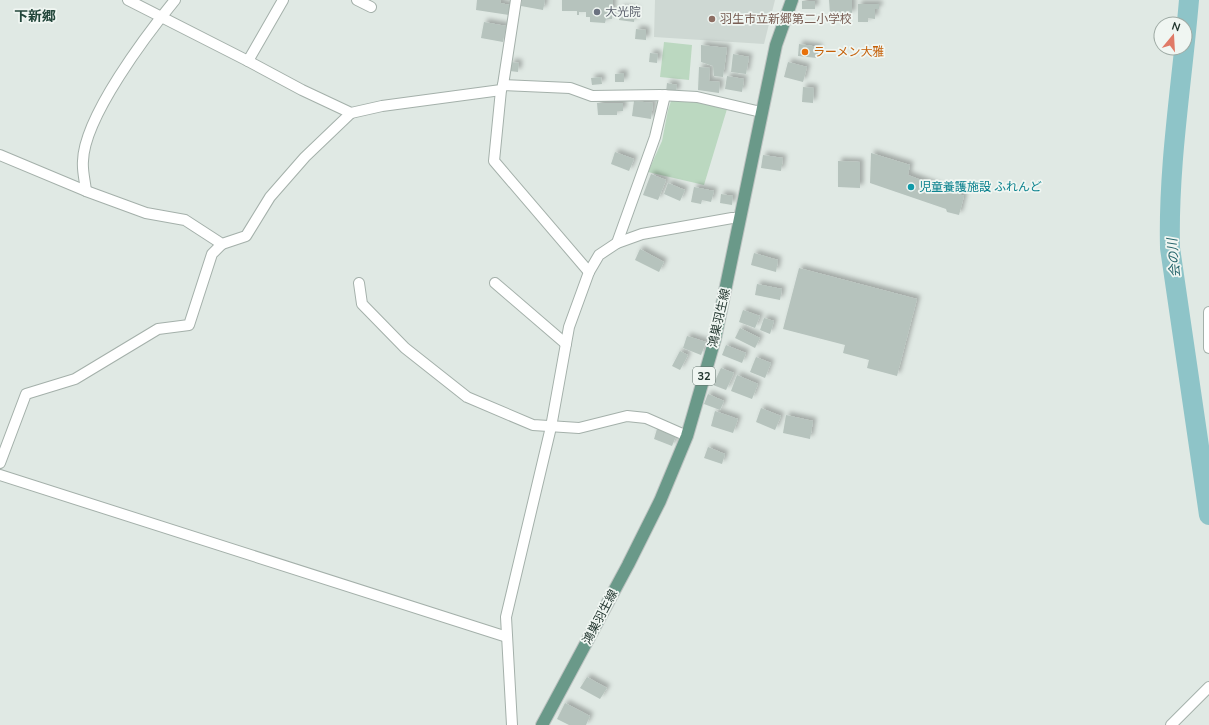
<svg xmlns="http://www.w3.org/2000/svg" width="1209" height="725" font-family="'Nunito Sans','Noto Sans JP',sans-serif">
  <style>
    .built { fill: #ced8d3 }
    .green { fill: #bbd8c0 }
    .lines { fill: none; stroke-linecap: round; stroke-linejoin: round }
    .river { stroke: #8ec4c8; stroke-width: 20 }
    .building { fill: #b6c3bd; filter: url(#shadow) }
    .street-casing { stroke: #a4b0aa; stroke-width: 12 }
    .primary-casing { stroke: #bdc3c1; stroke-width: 14 }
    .street { stroke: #fff; stroke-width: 10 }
    .primary { stroke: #6a9989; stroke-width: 12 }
    .worship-dot { fill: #6b7280; stroke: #f0f6f2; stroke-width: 1.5 }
    .education-dot { fill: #8d6e63; stroke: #f0f6f2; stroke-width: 1.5 }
    .food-dot { fill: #e8710a; stroke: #f0f6f2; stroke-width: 1.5 }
    .culture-dot { fill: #0f9aa8; stroke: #f0f6f2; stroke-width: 1.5 }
    .labels { text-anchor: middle; stroke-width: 3.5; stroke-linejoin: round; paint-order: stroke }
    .shield { fill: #f0f6f2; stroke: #60706a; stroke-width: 1 }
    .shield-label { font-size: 11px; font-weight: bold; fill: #233730 }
    .worship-label { font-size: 12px; fill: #5b616d; stroke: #f0f6f2; text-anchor: start }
    .education-label { font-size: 12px; fill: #785e54; stroke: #f0f6f2; text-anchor: start }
    .food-label { font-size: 12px; fill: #c56008; stroke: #f0f6f2; text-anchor: start }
    .culture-label { font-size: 12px; fill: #0d838f; stroke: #f0f6f2; text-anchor: start }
    .street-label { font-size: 12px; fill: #233730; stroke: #f0f6f2 }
    .water-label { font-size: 13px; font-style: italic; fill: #25656b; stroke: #f0f6f2 }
    .quarter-label { font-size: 14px; font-weight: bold; fill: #22463a; stroke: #f0f6f2 }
  </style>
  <defs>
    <filter id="shadow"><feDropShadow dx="3.5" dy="-3.5" stdDeviation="2" flood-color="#0004"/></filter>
  </defs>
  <rect width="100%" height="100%" fill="#e0e9e4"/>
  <!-- built -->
  <polygon class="built" points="655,0 775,0 764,44 654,37"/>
  <!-- green -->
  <g class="green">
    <polygon points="664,42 692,45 689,80 660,77"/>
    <polygon points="672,98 694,100 727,109 704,185 648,172 662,141 668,110"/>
  </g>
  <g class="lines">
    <!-- river -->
    <path class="river" d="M1189,0C1182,83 1168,165 1170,248L1209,515"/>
  </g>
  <!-- building -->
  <g class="building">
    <polygon points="477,0 501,0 500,3 510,5 509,15 476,10"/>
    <polygon points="522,0 545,0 543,10 521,6"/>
    <polygon points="562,0 613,0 612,19 606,19 605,23 590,22 590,17 586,17 586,12 579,12 579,15 577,15 577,11 562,11"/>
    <polygon points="829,0 852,0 852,14 830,14"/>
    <rect x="802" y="1" width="13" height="8"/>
    <polygon points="858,4 879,4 879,9 875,9 875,19 868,18 868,22 858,22"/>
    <polygon points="620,8 636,10 634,22 619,20"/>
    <polygon points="484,22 506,26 503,42 481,38"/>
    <polygon points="636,29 646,30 646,40 635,39"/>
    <polygon points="799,44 819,47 817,58 798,56"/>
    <polygon points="701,45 727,48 723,77 714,76 713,66 701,62"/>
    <polygon points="650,53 658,54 657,63 649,62"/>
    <polygon points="733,54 749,57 746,74 731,72"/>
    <polygon points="511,62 519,63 518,72 510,71"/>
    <polygon points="788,62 807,67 803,82 784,77"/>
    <polygon points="699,67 710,68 709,81 720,82 719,93 698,90"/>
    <polygon points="624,73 624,82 615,82 615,74"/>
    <polygon points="727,76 744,79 742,92 725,89"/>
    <polygon points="601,77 602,84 592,85 591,78"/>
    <polygon points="667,83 677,85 676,93 666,92"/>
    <polygon points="803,87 814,88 813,103 802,102"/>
    <polygon points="634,101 653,103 651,119 632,116"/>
    <polygon points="597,103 623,103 623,111 617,111 617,115 598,115"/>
    <polygon points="615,152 634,159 629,171 611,164"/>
    <polygon points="871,153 910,165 908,175 964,196 959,215 947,212 946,209 870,183"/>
    <polygon points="763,155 783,158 781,171 761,168"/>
    <polygon points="838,161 860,162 860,188 838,187"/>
    <polygon points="651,174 666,180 658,200 643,195"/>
    <polygon points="668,183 685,190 680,201 664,194"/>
    <polygon points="694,187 714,191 711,202 702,200 701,204 691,202"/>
    <polygon points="721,194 733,196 732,205 720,203"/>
    <polygon points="640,249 664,262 659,272 635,260"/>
    <polygon points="754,253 778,260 776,272 751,265"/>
    <polygon points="799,268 917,299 897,376 867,368 869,360 843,353 845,345 783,329"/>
    <polygon points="757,284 782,289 780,300 755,295"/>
    <polygon points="743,310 760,316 755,328 739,322"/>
    <polygon points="764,318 774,321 770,334 760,330"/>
    <polygon points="740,328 760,338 755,348 735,338"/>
    <polygon points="687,336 706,342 701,355 683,348"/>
    <polygon points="726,345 746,353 742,363 722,355"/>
    <polygon points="680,351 688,355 680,370 672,366"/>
    <polygon points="756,357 771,363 765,378 750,372"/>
    <polygon points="721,368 734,373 726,390 713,385"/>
    <polygon points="737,375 758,384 752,399 731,391"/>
    <polygon points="708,394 724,401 720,410 704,404"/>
    <polygon points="761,408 781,416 775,430 756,422"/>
    <polygon points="715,411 738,419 733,433 711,426"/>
    <polygon points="786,415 813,421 810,439 783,433"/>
    <polygon points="657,429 676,436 672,446 654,439"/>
    <polygon points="708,447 725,454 722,464 704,458"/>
    <polygon points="587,677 607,688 600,699 580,688"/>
    <polygon points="565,703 590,716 586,725 569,725 557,719"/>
  </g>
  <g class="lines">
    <!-- street casing -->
    <g class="street-casing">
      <g id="street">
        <polyline points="128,0 248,61 283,0"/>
        <polyline points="357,0 371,7"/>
        <polyline points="248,61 302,90 351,113 382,106 501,90 503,85 570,88 592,96 660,95 697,97 761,112"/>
        <polyline points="503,85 516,0"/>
        <polyline points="501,90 494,161 589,272"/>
        <polyline points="0,155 86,191 146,213 185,220 222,244 246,236 270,197 305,157 351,113"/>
        <path d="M86,191C85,181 82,170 83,161C84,117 147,34 175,0"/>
        <polyline points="617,243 655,137 665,95"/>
        <polyline points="359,283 362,304 405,348 467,397 533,425 579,428 627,416 646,418 687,436"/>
        <polyline points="495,283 566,344"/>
        <polyline points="1209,312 1209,348"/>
        <polyline points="0,463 26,394 75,379 158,329 189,325 212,254 222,244"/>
        <polyline points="0,475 507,637"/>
        <polyline points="512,725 506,617 551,427 569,327 589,272 599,255 617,243 642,234 732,218 740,218"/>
        <polyline points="1171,725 1209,687"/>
      </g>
    </g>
    <!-- primary casing -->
    <g class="primary-casing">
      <polyline id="primary" points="542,725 628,565 660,501 687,436 715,339 776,45 792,0"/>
    </g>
    <!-- street -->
    <use href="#street" class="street"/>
    <!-- primary -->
    <use href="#primary" class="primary"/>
  </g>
  <!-- markers -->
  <circle class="worship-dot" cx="597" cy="12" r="4"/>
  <circle class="education-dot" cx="712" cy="19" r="4"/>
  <circle class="food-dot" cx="805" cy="52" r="4"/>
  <circle class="culture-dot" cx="911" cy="187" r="4"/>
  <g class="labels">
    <!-- shield labels -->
    <rect class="shield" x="693" y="367" width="22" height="18" rx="3"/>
    <g class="shield-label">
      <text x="704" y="380">32</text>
    </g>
    <!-- worship labels -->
    <g class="worship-label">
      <text x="605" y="16">大光院</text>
    </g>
    <!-- education labels -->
    <g class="education-label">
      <text x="720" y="23">羽生市立新郷第二小学校</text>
    </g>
    <!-- food labels -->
    <g class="food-label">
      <text x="813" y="56">ラーメン大雅</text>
    </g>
    <!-- culture labels -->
    <g class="culture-label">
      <text x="919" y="191">児童養護施設 ふれんど</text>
    </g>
    <!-- street labels -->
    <g class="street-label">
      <text transform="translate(719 318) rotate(-77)" y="4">鴻巣羽生線</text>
      <text transform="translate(600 617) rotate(-62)" y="4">鴻巣羽生線</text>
    </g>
    <!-- water labels -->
    <g class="water-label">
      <text transform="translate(1173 258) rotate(-95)" y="5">会の川</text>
    </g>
    <!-- quarter labels -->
    <g class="quarter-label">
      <text x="35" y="21">下新郷</text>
    </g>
  </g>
  <!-- north arrow -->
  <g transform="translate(1173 36) rotate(18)"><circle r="19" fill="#f0f6f2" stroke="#9eaaa4"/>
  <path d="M0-3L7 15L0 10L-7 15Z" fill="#e07a67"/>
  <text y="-6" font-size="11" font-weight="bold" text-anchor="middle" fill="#233730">N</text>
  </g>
</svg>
